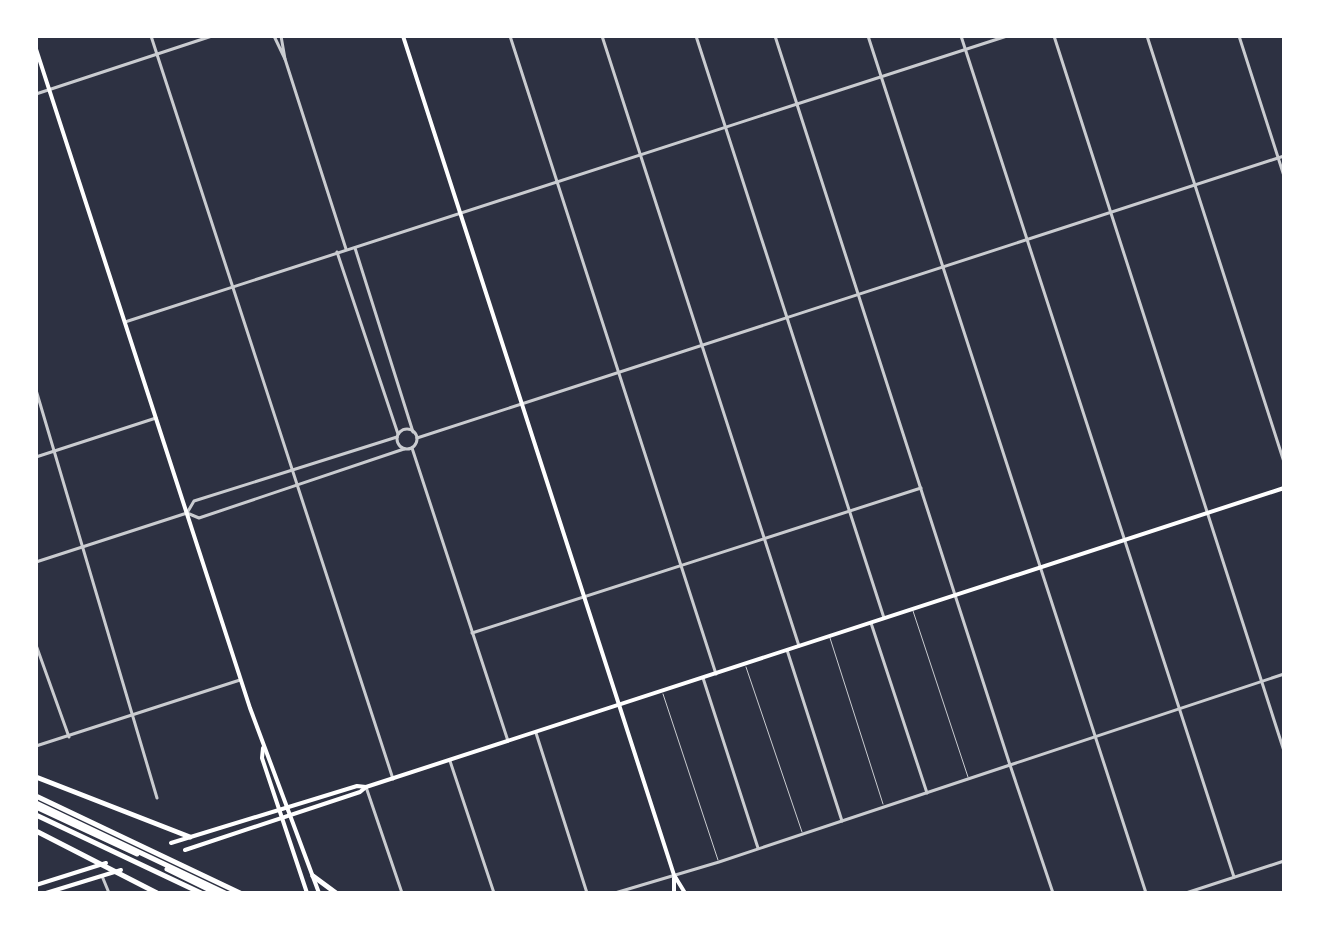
<svg xmlns="http://www.w3.org/2000/svg" width="1320" height="929" font-family="Cabin,sans-serif">
  <style>
    .lines { fill: none; stroke-linecap: round; stroke-linejoin: round }
    .service { stroke: #caccd0; stroke-width: 1 }
    .minor { stroke: #caccd0; stroke-width: 3 }
    .tertiary { stroke: #caccd0; stroke-width: 3 }
    .secondary { stroke: #fff; stroke-width: 4 }
    .primary { stroke: #fff; stroke-width: 4 }
    .motorway { stroke: #fff; stroke-width: 5 }
  </style>
  <rect width="100%" height="100%" fill="#2d3142"/>
  <g class="lines">
    <!-- service -->
    <g class="service">
      <polyline points="913,611 968,777"/>
      <polyline points="830,638 883,804"/>
      <polyline points="746,667 802,832"/>
      <polyline points="663,694 718,860"/>
    </g>
    <!-- minor -->
    <g class="minor">
      <polyline points="151,36 393,779"/>
      <polyline points="274,36 285,59 281,36"/>
      <polyline points="510,36 716,674"/>
      <polyline points="602,36 799,646"/>
      <polyline points="696,36 884,618"/>
      <polyline points="775,36 955,595"/>
      <polyline points="868,36 1146,893"/>
      <polyline points="961,36 1234,877"/>
      <polyline points="1054,36 1284,751"/>
      <polyline points="1239,36 1284,176"/>
      <polyline points="285,59 346,249"/>
      <polyline points="355,248 413,432"/>
      <polyline points="337,252 398,434"/>
      <polyline points="125,322 1007,36"/>
      <polyline points="36,390 157,798"/>
      <circle cx="407" cy="439" r="10"/>
      <polyline points="417,438 1284,156"/>
      <polyline points="412,448 508,741"/>
      <polyline points="36,457 156,418"/>
      <polyline points="187,513 199,518 404,449"/>
      <polyline points="36,562 187,513 194,501 397,437"/>
      <polyline points="871,623 927,793"/>
      <polyline points="472,633 921,488"/>
      <polyline points="36,645 69,737"/>
      <polyline points="787,650 842,821"/>
      <polyline points="703,678 758,848"/>
      <polyline points="536,733 587,893"/>
      <polyline points="36,746 240,680"/>
      <polyline points="450,761 494,893"/>
      <polyline points="366,787 402,893"/>
      <polyline points="615,893 719,862 1010,765 1053,893"/>
    </g>
    <!-- tertiary -->
    <g class="tertiary">
      <polyline points="1147,36 1284,462"/>
      <polyline points="36,94 212,36"/>
      <polyline points="955,595 1010,765 1284,674"/>
      <polyline points="102,876 109,893"/>
      <polyline points="1186,893 1284,861"/>
    </g>
    <!-- secondary -->
    <g class="secondary">
      <polyline points="403,36 674,875 685,893"/>
      <polyline points="171,843 357,786 366,787"/>
      <polyline points="185,850 360,792 366,787 1284,488"/>
      <polyline points="36,885 106,863"/>
      <polyline points="46,893 121,870"/>
      <polyline points="674,893 674,878"/>
    </g>
    <!-- primary -->
    <g class="primary">
      <polyline points="36,49 250,708 319,893"/>
      <polyline points="263,748 262,758 307,893"/>
    </g>
    <!-- motorway -->
    <g class="motorway">
      <polyline points="36,777 190,837"/>
      <polyline points="36,796 240,893"/>
      <polyline points="36,803 225,893"/>
      <polyline points="36,807 137,854"/>
      <polyline points="36,815 201,893"/>
      <polyline points="36,831 157,893"/>
      <polyline points="167,869 216,893"/>
      <polyline points="313,876 336,893"/>
    </g>
  </g>
  <!-- border -->
  <rect width="1320" height="929" fill="none" stroke="#ffffff" stroke-width="76"/>
</svg>
